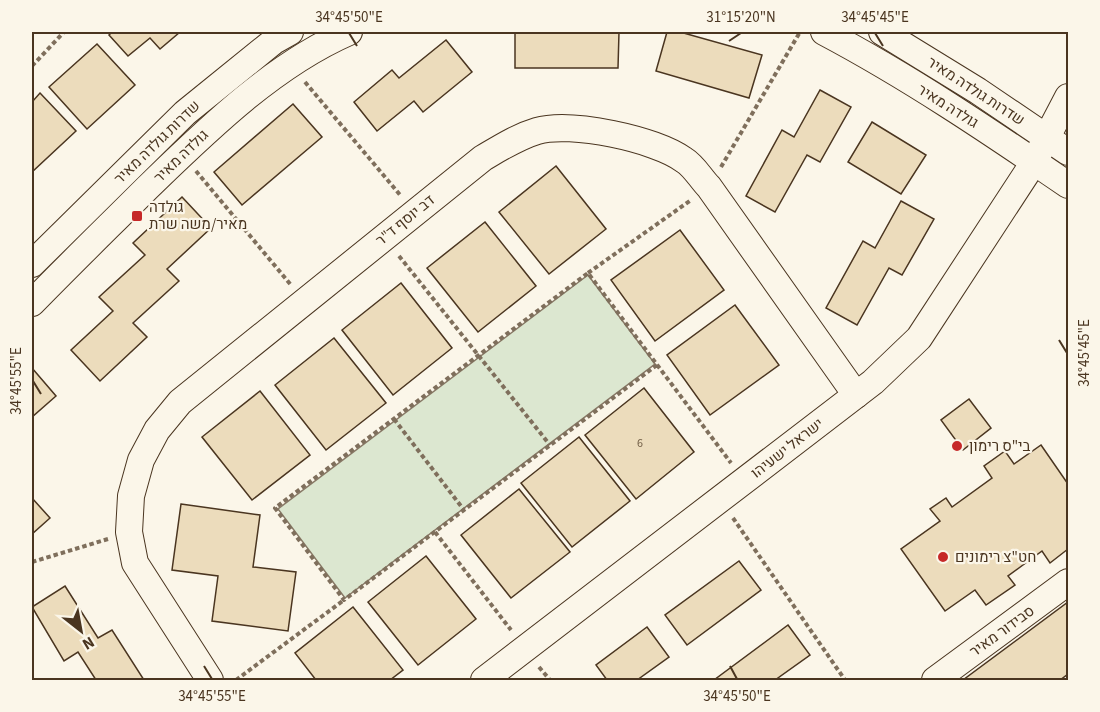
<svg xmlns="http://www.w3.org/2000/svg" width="1100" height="712" font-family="'Source Sans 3',Heebo,sans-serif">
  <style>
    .green { fill: #dce7d0; stroke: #887966; stroke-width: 1.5 }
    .building { fill: #ecdcbc; stroke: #4a3520; stroke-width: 1.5 }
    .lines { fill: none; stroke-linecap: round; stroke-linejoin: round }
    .minor-casing { stroke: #4a3520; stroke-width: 28 }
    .path { stroke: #7f6f5c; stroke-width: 4; stroke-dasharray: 4.5 3; stroke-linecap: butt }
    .minor { stroke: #fbf6e9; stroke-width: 26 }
    .ticks { fill: none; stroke: #4a3520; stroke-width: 2 }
    .poi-dot { fill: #c62828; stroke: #fbf6e9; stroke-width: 2 }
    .labels { text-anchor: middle; stroke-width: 4.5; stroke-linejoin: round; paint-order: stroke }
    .number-label { font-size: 12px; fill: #725f47 }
    .street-label { font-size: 15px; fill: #4a3520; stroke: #fbf6e9 }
    .poi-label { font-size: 15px; fill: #4a3520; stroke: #fbf6e9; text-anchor: start }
    .neatline { fill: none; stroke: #4a3520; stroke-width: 2 }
    .ticks-label { font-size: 15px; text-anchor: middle; fill: #4a3520 }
  </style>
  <rect width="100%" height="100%" fill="#fbf6e9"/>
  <!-- green -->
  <polygon class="green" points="588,275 655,364 345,598 278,509"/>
  <!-- building -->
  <g class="building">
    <polygon points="112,32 180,32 160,49 150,38 128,56 109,35"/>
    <polygon points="515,32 619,32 618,68 515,68"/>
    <polygon points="667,32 680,32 762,55 749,98 656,71"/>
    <polygon points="446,40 472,72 423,112 414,101 377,131 354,102 392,70 399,78"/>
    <polygon points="97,44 135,85 87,129 49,87"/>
    <polygon points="820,90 851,107 820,162 807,155 775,212 746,196 782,130 794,137"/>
    <polygon points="40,93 76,131 32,172 32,102"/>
    <polygon points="293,104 322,137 242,205 214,172"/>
    <polygon points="872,122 926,155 901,194 848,162"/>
    <polygon points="556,166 606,229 549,274 499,212"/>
    <polygon points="182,197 211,228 167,269 179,281 133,323 147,337 100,381 71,350 113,311 99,297 145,255 133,243"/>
    <polygon points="901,201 934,219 902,275 889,268 857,325 826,308 863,241 875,248"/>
    <polygon points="485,222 536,286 478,332 427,268"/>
    <polygon points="680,230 724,290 655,341 611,280"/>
    <polygon points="401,283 452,348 393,395 342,330"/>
    <polygon points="735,305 779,365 710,415 667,355"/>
    <polygon points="334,338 386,403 326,450 275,385"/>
    <polygon points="32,368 56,396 32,417"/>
    <polygon points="644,388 694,452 636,499 585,435"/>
    <polygon points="260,391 310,455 252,500 202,437"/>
    <polygon points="969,399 991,428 963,450 941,420"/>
    <polygon points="579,437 630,501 572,547 521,483"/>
    <polygon points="1041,445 1068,484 1068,549 1050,563 1042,551 1008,576 1015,585 986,605 975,590 945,611 901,549 940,521 930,509 946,498 952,507 992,478 984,466 1005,451 1014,464"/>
    <polygon points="519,489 570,552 511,598 461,535"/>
    <polygon points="32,498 50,518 32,534"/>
    <polygon points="181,504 260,515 253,567 296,572 288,631 212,621 218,576 172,570"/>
    <polygon points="426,556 476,619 418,665 368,602"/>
    <polygon points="739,561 761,590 687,645 665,615"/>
    <polygon points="65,586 98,638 112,630 144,680 96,680 78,652 64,661 32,607"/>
    <polygon points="1068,602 1068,674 1060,680 963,680"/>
    <polygon points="353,607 403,670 390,680 316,680 295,653"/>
    <polygon points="788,625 810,655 775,680 714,680"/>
    <polygon points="647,627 669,657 637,680 607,680 596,665"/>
  </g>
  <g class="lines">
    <!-- minor casing -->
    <g class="minor-casing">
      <g id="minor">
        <path d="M824,32C909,77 989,131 1068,185"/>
        <polyline points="882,32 978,91 1068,152"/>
        <polyline points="32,264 185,113 274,41 290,32"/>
        <path d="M32,303C70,264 109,226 148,187C207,130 273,65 349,32"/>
        <path d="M210,680L135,563L129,532L131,496L141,460L157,430L180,402L483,158C500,148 517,137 537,131C570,121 656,139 684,160C694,166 701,179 709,187L856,395"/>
        <polyline points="484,680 873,382 919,338 1034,162 1068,97"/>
        <polyline points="935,680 1068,582"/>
      </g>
    </g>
    <!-- path -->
    <g class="path">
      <polyline points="32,66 64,32"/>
      <polyline points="305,82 401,196"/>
      <polyline points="721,167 800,32"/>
      <polyline points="196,171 291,285"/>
      <polyline points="399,256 550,445"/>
      <polyline points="588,273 691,200"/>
      <polyline points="657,365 344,600 275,508 588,273 731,463"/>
      <polyline points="394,419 464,510"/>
      <polyline points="733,518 845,680"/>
      <polyline points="435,532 511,630"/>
      <polyline points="32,562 108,539"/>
      <polyline points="539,667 550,680"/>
      <polyline points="236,680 344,600"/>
    </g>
    <!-- minor -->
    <use href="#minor" class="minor"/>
  </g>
  <!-- ticks -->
  <path class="ticks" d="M349,33L357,46M875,33L883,46M729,41L741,33M1059,340L1067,353M33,381L41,394M204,666L212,679M730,666L737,679"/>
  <!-- markers -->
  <g class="poi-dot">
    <rect x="131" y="210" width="12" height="12" rx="3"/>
    <circle cx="957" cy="446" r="6"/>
    <circle cx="943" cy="557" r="6"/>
  </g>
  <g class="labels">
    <!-- number labels -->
    <g class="number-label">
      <text x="640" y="447">6</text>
    </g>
    <!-- street labels -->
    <g class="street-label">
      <text transform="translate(976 91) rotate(33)" y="5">שדרות גולדה מאיר</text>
      <text transform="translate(948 106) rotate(32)" y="5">גולדה מאיר</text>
      <text transform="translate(157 142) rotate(-44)" y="5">שדרות גולדה מאיר</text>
      <text transform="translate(181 156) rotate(-44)" y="5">גולדה מאיר</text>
      <text transform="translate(405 220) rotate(-39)" y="5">דב יוסף ד"ר</text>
      <text transform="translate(787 448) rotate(-38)" y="5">ישראל ישעיהו</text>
      <text transform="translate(1002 631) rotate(-36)" y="5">סבידור מאיר</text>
    </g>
    <!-- poi labels -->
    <g class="poi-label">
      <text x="149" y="212">גולדה<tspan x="149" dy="17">מאיר/משה שרת</tspan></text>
      <text x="969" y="451">בי"ס רימון</text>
      <text x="955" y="562">חט"צ רימונים</text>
    </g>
  </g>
  <!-- border -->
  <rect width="1100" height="712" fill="none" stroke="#fbf6e9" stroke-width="66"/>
  <!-- north arrow -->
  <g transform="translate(81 631) rotate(149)" stroke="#fbf6e9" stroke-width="4.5" paint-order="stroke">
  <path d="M0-4.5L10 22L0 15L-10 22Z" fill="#4a3520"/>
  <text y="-9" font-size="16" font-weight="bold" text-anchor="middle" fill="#4a3520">N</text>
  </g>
  <rect x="33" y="33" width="1034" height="646" class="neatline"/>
  <g class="ticks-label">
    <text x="349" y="22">34°45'50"E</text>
    <text x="741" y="22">31°15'20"N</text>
    <text x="875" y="22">34°45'45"E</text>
    <text transform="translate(1084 353) rotate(-90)" y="5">34°45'45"E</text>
    <text transform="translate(16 381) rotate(-90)" y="5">34°45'55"E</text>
    <text x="212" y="701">34°45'55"E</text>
    <text x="737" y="701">34°45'50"E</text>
  </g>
</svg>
